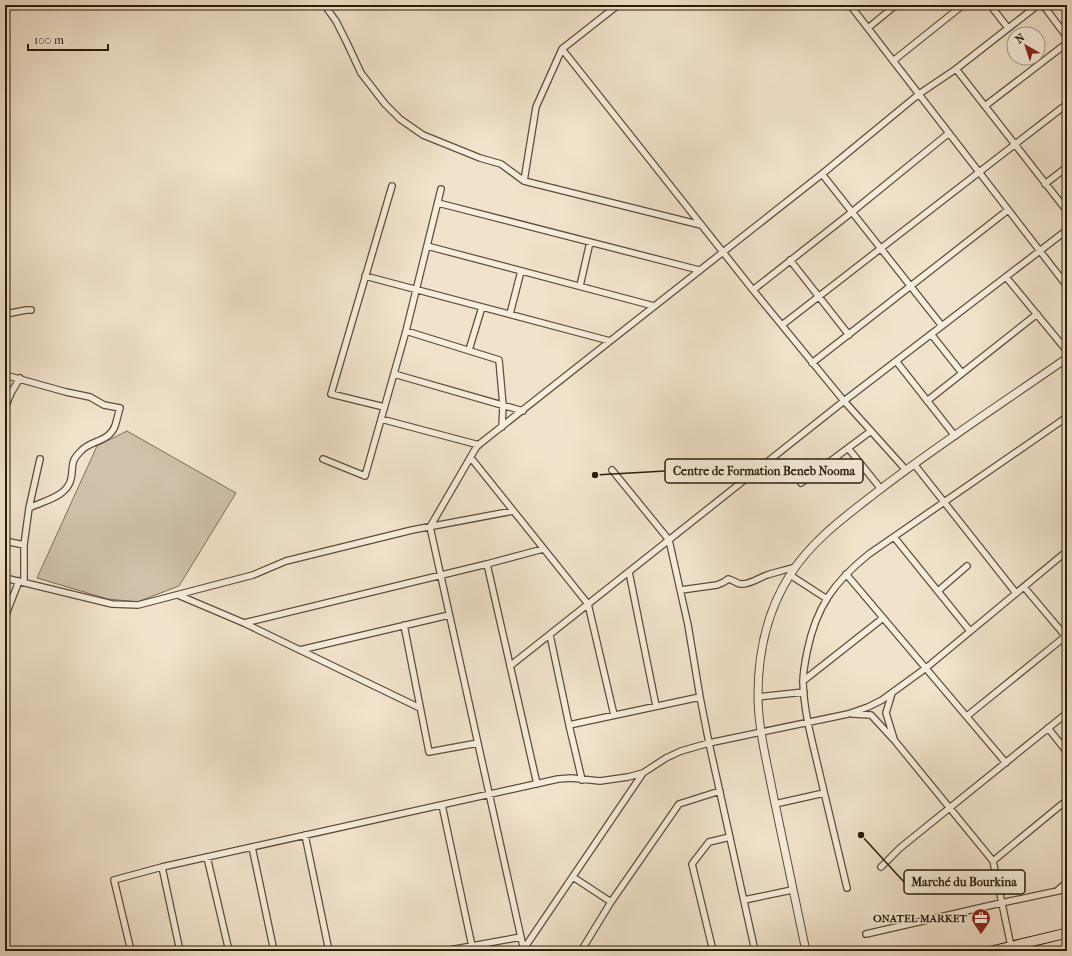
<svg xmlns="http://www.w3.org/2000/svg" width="1072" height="956" font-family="'IM FELL French Canon',serif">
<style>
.green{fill:#cfc1aa;stroke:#7d6e58}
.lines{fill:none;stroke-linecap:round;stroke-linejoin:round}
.minor-casing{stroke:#5c4e38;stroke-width:8}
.tertiary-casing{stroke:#5c4e38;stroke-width:9}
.primary-casing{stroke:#2b1c07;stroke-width:11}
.minor{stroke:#f6eddd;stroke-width:5.5}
.tertiary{stroke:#f6eddd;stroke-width:7}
.primary{stroke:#f1e3cb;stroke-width:9}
.labels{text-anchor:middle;stroke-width:3;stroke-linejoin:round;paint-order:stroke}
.poi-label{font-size:11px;font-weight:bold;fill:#2b1c07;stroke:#f6eddd;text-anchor:end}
.leader{fill:none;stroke:#2b1c07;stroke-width:1.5}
.callout-dot{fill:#2b1c07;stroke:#f6eddd;stroke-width:1.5}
.callout{fill:#f6eddd;stroke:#2b1c07;stroke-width:1.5}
.callout-label{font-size:12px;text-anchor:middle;font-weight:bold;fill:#2b1c07}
</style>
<rect width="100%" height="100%" fill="#f1e3cb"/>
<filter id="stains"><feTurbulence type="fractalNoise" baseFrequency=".005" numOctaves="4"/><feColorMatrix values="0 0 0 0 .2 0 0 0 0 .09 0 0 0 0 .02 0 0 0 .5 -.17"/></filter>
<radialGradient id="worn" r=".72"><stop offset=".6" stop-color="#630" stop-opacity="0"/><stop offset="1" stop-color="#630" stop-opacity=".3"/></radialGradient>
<path class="green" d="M127,431L236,493L179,586L137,602L108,599L37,578L97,446Z"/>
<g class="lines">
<g class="minor-casing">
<path id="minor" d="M326,5L328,10L336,21L347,43L361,73L385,104L400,119L423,135L480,158L501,164L524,181L701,225
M850,5L1067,286
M990,5L1008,28
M1043,5L1067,37
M868,28L896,5
M562,49L753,290L844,401L906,470
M893,61L963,5
M956,69L1067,211
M985,106L1067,43
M822,174L942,326
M524,181L536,107L562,49L618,5
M1045,184L1067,167
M438,203L699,270
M427,246L654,306
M790,260L849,335
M365,276L610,341
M1006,277L1067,351
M580,286L590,242
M753,290L852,212L949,133
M510,314L521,271
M5,316L6,314L26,310H31
M782,325L1067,104
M406,331L499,360L503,405L502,427
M931,334L962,373
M469,350L482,307
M896,361L955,436
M812,363L1008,210
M394,374L523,411
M5,375L66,392L90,397L104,405L120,408C118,414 117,420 115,426C109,442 91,440 81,451C69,463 74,465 71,479C67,497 43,501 29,508
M927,401L1037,314
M384,407L331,394L392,186
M5,408L11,393L20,378
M381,419L479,445
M848,448L881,489
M471,458L588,604L614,715
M323,459L365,476L406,331L441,189
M914,464L1016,593
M612,470L669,540L688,625L700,697L709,743L755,951
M801,483L871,431
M894,537L970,631
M5,541L24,545
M487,564L537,784
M629,572L656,706
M846,574L1006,763
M790,575L827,599
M5,578L112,604L138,605L253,575L286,561L412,530L513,511
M24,582V545L29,508L40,459
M1024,587L1067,638
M681,590L717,585L724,582L728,579C733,580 736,583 740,584C750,585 758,578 767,575C776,572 786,570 795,567
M938,591L967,566
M178,595L244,623L420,708
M5,617L19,581
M244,623L487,564L543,549
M404,625L429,752L478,743
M550,635L569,725L582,780
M300,650L449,615
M510,666L844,401L1067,230
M803,681L883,618
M892,693L886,713L894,739
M758,697L804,692
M853,714L871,715L895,741L993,861L1012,951
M967,716L1067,635
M569,725L700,697
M1048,728L1067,752
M775,804L824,793
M442,805L473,951
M305,835L329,951
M252,847L274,951
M207,857L229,951
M993,861L1067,800
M162,867L180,951
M881,867L900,848L1067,713
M573,877L611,902
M847,888C838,850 829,813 820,775C813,744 804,714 803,682C803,672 805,662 807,652C816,607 834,582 869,554L1067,417
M1058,890L1067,882
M744,900L792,890
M866,934L1001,903L1067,889
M523,950L643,773
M131,951L114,880L162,867L558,779L571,778L600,781L628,777L643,773L666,758L681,751L709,743L848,714L868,707L882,700L926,668L1067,551
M444,951L521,937
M524,951L430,527L477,446L822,174L919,94L956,69L1038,5
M581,951L611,902L679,804L720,791
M713,951L692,864L709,842L730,837"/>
</g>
<g class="tertiary-casing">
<path id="tertiary" d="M806,951C795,899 784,847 773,794C767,762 758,729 758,695C758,653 767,611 790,575C812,540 846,516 878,491C939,444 1004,402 1067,358"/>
</g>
<g class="primary-casing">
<path id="primary" d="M992,951L1067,933"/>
</g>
<use href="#minor" class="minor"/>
<use href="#tertiary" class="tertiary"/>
<use href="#primary" class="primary"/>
</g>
<defs>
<g id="office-pin" transform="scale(1)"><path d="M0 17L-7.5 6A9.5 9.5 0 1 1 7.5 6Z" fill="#8f2418" stroke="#f6eddd"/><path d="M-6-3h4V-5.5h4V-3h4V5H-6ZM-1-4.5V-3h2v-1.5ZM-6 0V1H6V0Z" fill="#fff"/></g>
</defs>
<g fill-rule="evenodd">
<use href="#office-pin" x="981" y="918"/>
</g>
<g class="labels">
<g class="poi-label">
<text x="967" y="922">ONATEL MARKET</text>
</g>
</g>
<path class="leader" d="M595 475L665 471M861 835L904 882"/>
<g class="callout-dot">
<circle cx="595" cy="475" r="4"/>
<circle cx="861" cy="835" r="4"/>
</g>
<g class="callout">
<rect x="665" y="459" width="198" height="24" rx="4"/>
<rect x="904" y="870" width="121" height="24" rx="4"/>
</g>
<g class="callout-label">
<text x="764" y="475">Centre de Formation Beneb Nooma</text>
<text x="964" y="886">Marché du Bourkina</text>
</g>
<rect width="1072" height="956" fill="none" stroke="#f1e3cb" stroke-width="20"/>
<rect x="6" y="6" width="1060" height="944" fill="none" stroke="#2b1c07" stroke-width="2"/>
<rect x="10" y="10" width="1052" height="936" fill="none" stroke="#2b1c07"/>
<g transform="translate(1026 46) rotate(321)"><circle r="19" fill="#f6eddd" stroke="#a59987"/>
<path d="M0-3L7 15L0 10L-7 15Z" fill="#8f2418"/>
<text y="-6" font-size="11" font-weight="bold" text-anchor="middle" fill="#2b1c07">N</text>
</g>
<path d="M28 44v6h80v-6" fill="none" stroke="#2b1c07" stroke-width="2"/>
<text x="34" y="44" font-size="12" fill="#2b1c07" stroke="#f6eddd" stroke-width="3" paint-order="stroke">100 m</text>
<rect width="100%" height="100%" filter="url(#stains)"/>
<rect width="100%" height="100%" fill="url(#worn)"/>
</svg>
